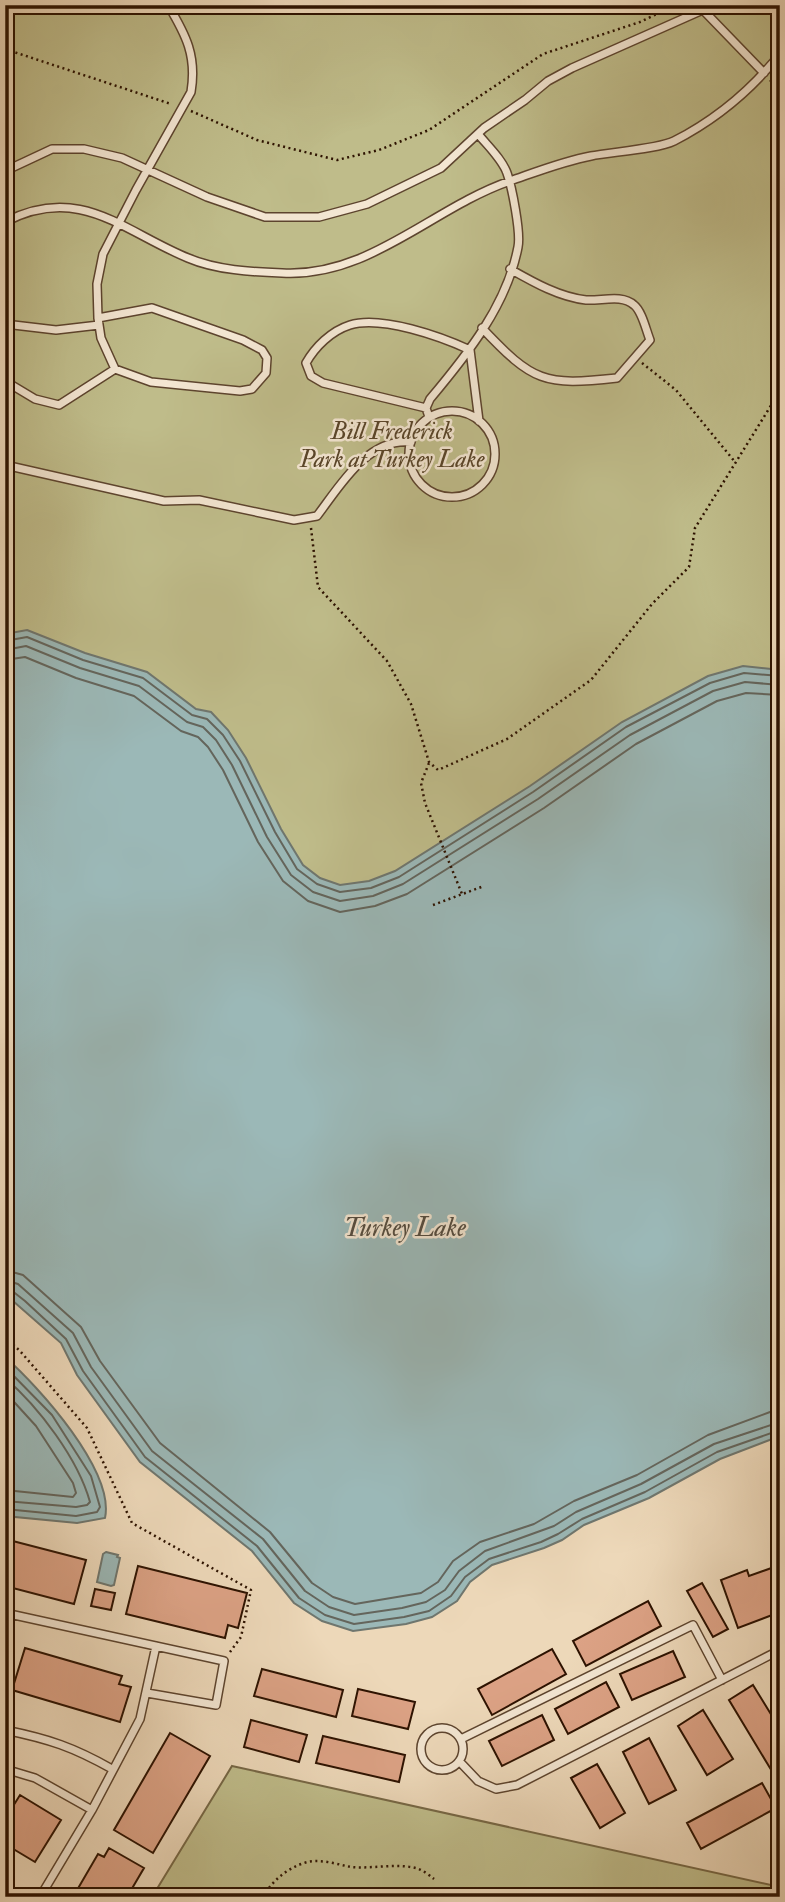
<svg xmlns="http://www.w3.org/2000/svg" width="785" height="1902" font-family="'IM FELL Double Pica',serif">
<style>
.green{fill:#bfbc8a;stroke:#766745;stroke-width:2}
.water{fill:#9bb8b7;stroke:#6f766e;stroke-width:2}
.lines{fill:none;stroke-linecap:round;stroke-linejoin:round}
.shore{stroke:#64655c;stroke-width:2}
.building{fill:#dca285;stroke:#2d1200;stroke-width:2}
.service-casing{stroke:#5d442e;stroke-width:10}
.path{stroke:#2d1200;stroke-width:2.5;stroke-dasharray:2 3.5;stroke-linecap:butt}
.service{stroke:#f3e6d2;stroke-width:7}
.labels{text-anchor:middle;stroke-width:5;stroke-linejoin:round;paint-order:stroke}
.park-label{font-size:24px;font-style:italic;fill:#594529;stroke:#f3e6d2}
.water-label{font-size:26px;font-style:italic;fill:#544c40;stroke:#f3e6d2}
</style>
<rect width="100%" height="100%" fill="#edd8b9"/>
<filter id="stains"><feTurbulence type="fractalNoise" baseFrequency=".00286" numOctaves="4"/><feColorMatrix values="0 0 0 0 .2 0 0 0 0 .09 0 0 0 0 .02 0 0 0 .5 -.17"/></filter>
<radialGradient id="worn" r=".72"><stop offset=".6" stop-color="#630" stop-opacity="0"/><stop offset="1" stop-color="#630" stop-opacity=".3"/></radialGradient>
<path class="green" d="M5,5H780V1016L5,1058Z
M232,1766L780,1887V1897H152Z"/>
<path class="water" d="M27,630L85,653L147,672L196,709L211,712L228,730L246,758L281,829L303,865L320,878L340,885L369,881L395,871L530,786L622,722L708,676L743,666L780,670V1436L720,1459L649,1498L584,1525L562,1540L544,1548L492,1565L470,1582L457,1601L432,1617L406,1624L353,1631L322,1621L294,1603L252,1551L140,1462L77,1375L61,1343L5,1294V634Z
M5,1357C39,1387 115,1471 105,1518L77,1523L5,1516Z
M106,1552L118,1555L117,1557L120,1558L114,1585L111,1586L97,1582L103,1554Z"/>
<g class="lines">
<path class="shore" d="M5,641L27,637L83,660L143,678L192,715L207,719L223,735L240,761L275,832L297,869L317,884L340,892L371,888L399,877L533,792L626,727L710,683L744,673L780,676
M5,650L26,646L80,668L139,686L187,722L203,727L216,740L232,765L267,837L291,875L313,892L340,901L373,896L403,884L538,799L630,735L713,691L745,682L780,685
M5,660L25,657L76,678L134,696L181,731L198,737L208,747L223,770L258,842L283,881L308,901L340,912L375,906L407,894L544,808L636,744L717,701L746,693L780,695
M5,1270L23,1275L81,1327L100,1361L160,1443L270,1532L312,1583L333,1597L355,1604L421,1593L438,1582L453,1561L480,1542L534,1524L574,1501L637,1475L708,1435L770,1412L780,1411
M5,1280L18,1284L73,1333L91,1367L152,1451L263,1539L305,1591L329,1607L354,1615L402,1608L426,1602L445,1590L459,1571L485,1551L554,1526L576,1512L641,1484L714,1444L780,1422
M5,1289L11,1290L25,1301L66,1339L83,1371L145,1457L257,1546L299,1598L325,1615L354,1624L404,1617L429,1611L451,1596L465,1577L489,1559L541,1542L558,1534L582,1519L645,1492L717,1452L780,1430
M5,1367L52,1415L91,1476L100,1507L97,1512L76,1516L5,1509
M5,1378C39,1407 78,1459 90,1502L87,1505L76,1507L5,1501
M5,1392L36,1426L73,1483L76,1493L73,1497L5,1490"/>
</g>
<path class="building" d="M5,1539L86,1560L74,1604L5,1586Z
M780,1565V1612L738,1628L721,1580L747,1570L749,1576Z
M138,1566L247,1593L238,1628L228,1625L225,1638L126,1614Z
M702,1583L728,1629L713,1637L687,1591Z
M95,1589L115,1593L111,1610L91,1606Z
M648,1601L661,1626L586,1666L573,1641Z
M25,1648L122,1676L119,1684L131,1687L120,1722L12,1690Z
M552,1649L566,1674L492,1715L478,1689Z
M673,1651L685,1677L632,1700L620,1674Z
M262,1669L343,1690L336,1717L254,1696Z
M606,1682L619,1707L568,1734L555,1709Z
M753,1685L780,1729V1769L773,1773L729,1700Z
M358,1689L415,1702L408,1729L352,1716Z
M703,1710L733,1759L707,1775L678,1726Z
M542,1715L554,1740L502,1766L489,1741Z
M251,1720L307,1735L299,1762L244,1747Z
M170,1733L210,1756L153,1853L114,1830Z
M323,1736L405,1755L399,1782L316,1763Z
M649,1738L676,1790L649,1804L623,1752Z
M597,1764L625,1813L600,1828L571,1778Z
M762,1783L776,1808L701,1849L687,1823Z
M20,1795L61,1820L35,1862L5,1844V1819Z
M109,1848L144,1868L127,1897H73L98,1854L104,1857Z
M5,1882L16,1889L11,1897H5Z"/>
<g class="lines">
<g class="service-casing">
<path id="service" d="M704,11L764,73
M5,171L52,149H84L122,158L207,197L265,217H319L367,204L441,168L484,128L525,100L548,81L572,68L714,5
M5,222C80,183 124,232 188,258C216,270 252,272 282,273C369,278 432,208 510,181C536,172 564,161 591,156C611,152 658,149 674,141C715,120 752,89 780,54
M98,318L152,308L243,340L262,350L267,358L266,373L252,389L240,391L151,382L115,369L101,338L98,318L97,284L103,254L136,190L191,92C197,56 186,35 168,5
M5,324L56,330L99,325
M482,328C533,382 544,386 617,378L650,340C646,330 642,311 634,305C622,294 602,301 586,300C559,297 533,282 510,269
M5,381L35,399L59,405L115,369
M426,408L323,383L311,376L306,363C315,347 331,331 350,325C381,315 442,337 470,350L479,421
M409 454a43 43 0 1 1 86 0a43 43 0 1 1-86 0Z
M429,417L426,408L430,399C467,355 507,305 518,247C521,233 512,187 507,173C502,159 487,145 478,134
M5,465L164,501L199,500L294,520L317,516C340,486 368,437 411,442
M5,1613L224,1661L216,1705L147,1693
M5,1644L10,1614
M421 1749a21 21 0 1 1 42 0a21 21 0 1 1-42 0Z
M5,1730C49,1739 73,1747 112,1769
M461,1739L693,1625L722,1680
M459,1761L478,1781L496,1789L517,1785L780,1650
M5,1769L35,1778L92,1810
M40,1897L92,1810L140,1719L156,1646"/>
</g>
<path class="path" d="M5,49L171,104
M770,80L780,90
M191,111L257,140L337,160L379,150L429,130L543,54L640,22L676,5
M642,363L676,390L735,462
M311,528L318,587L387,661L411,704L429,762L438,770L507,739L591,680L652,604L689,567L695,528L780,391
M429,763L421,783L425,803L462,894
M433,905L484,886
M5,1337L20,1351L87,1428L132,1523L251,1590L241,1637L230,1652
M263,1897C272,1881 286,1869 304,1863C319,1858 336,1864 351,1867C373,1869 395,1863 416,1868C423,1870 429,1875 434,1879"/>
<use href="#service" class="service"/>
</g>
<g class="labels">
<g class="park-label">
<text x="392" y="439">Bill Frederick<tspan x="392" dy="28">Park at Turkey Lake</tspan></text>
</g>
<g class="water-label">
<text x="405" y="1236">Turkey Lake</text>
</g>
</g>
<rect width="785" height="1902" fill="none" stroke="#edd8b9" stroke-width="28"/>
<rect x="7" y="7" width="771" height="1888" fill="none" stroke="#2d1200" stroke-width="3.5"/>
<rect x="14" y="14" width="757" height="1874" fill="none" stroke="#2d1200" stroke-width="2"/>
<rect width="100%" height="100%" filter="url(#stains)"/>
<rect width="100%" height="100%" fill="url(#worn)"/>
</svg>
